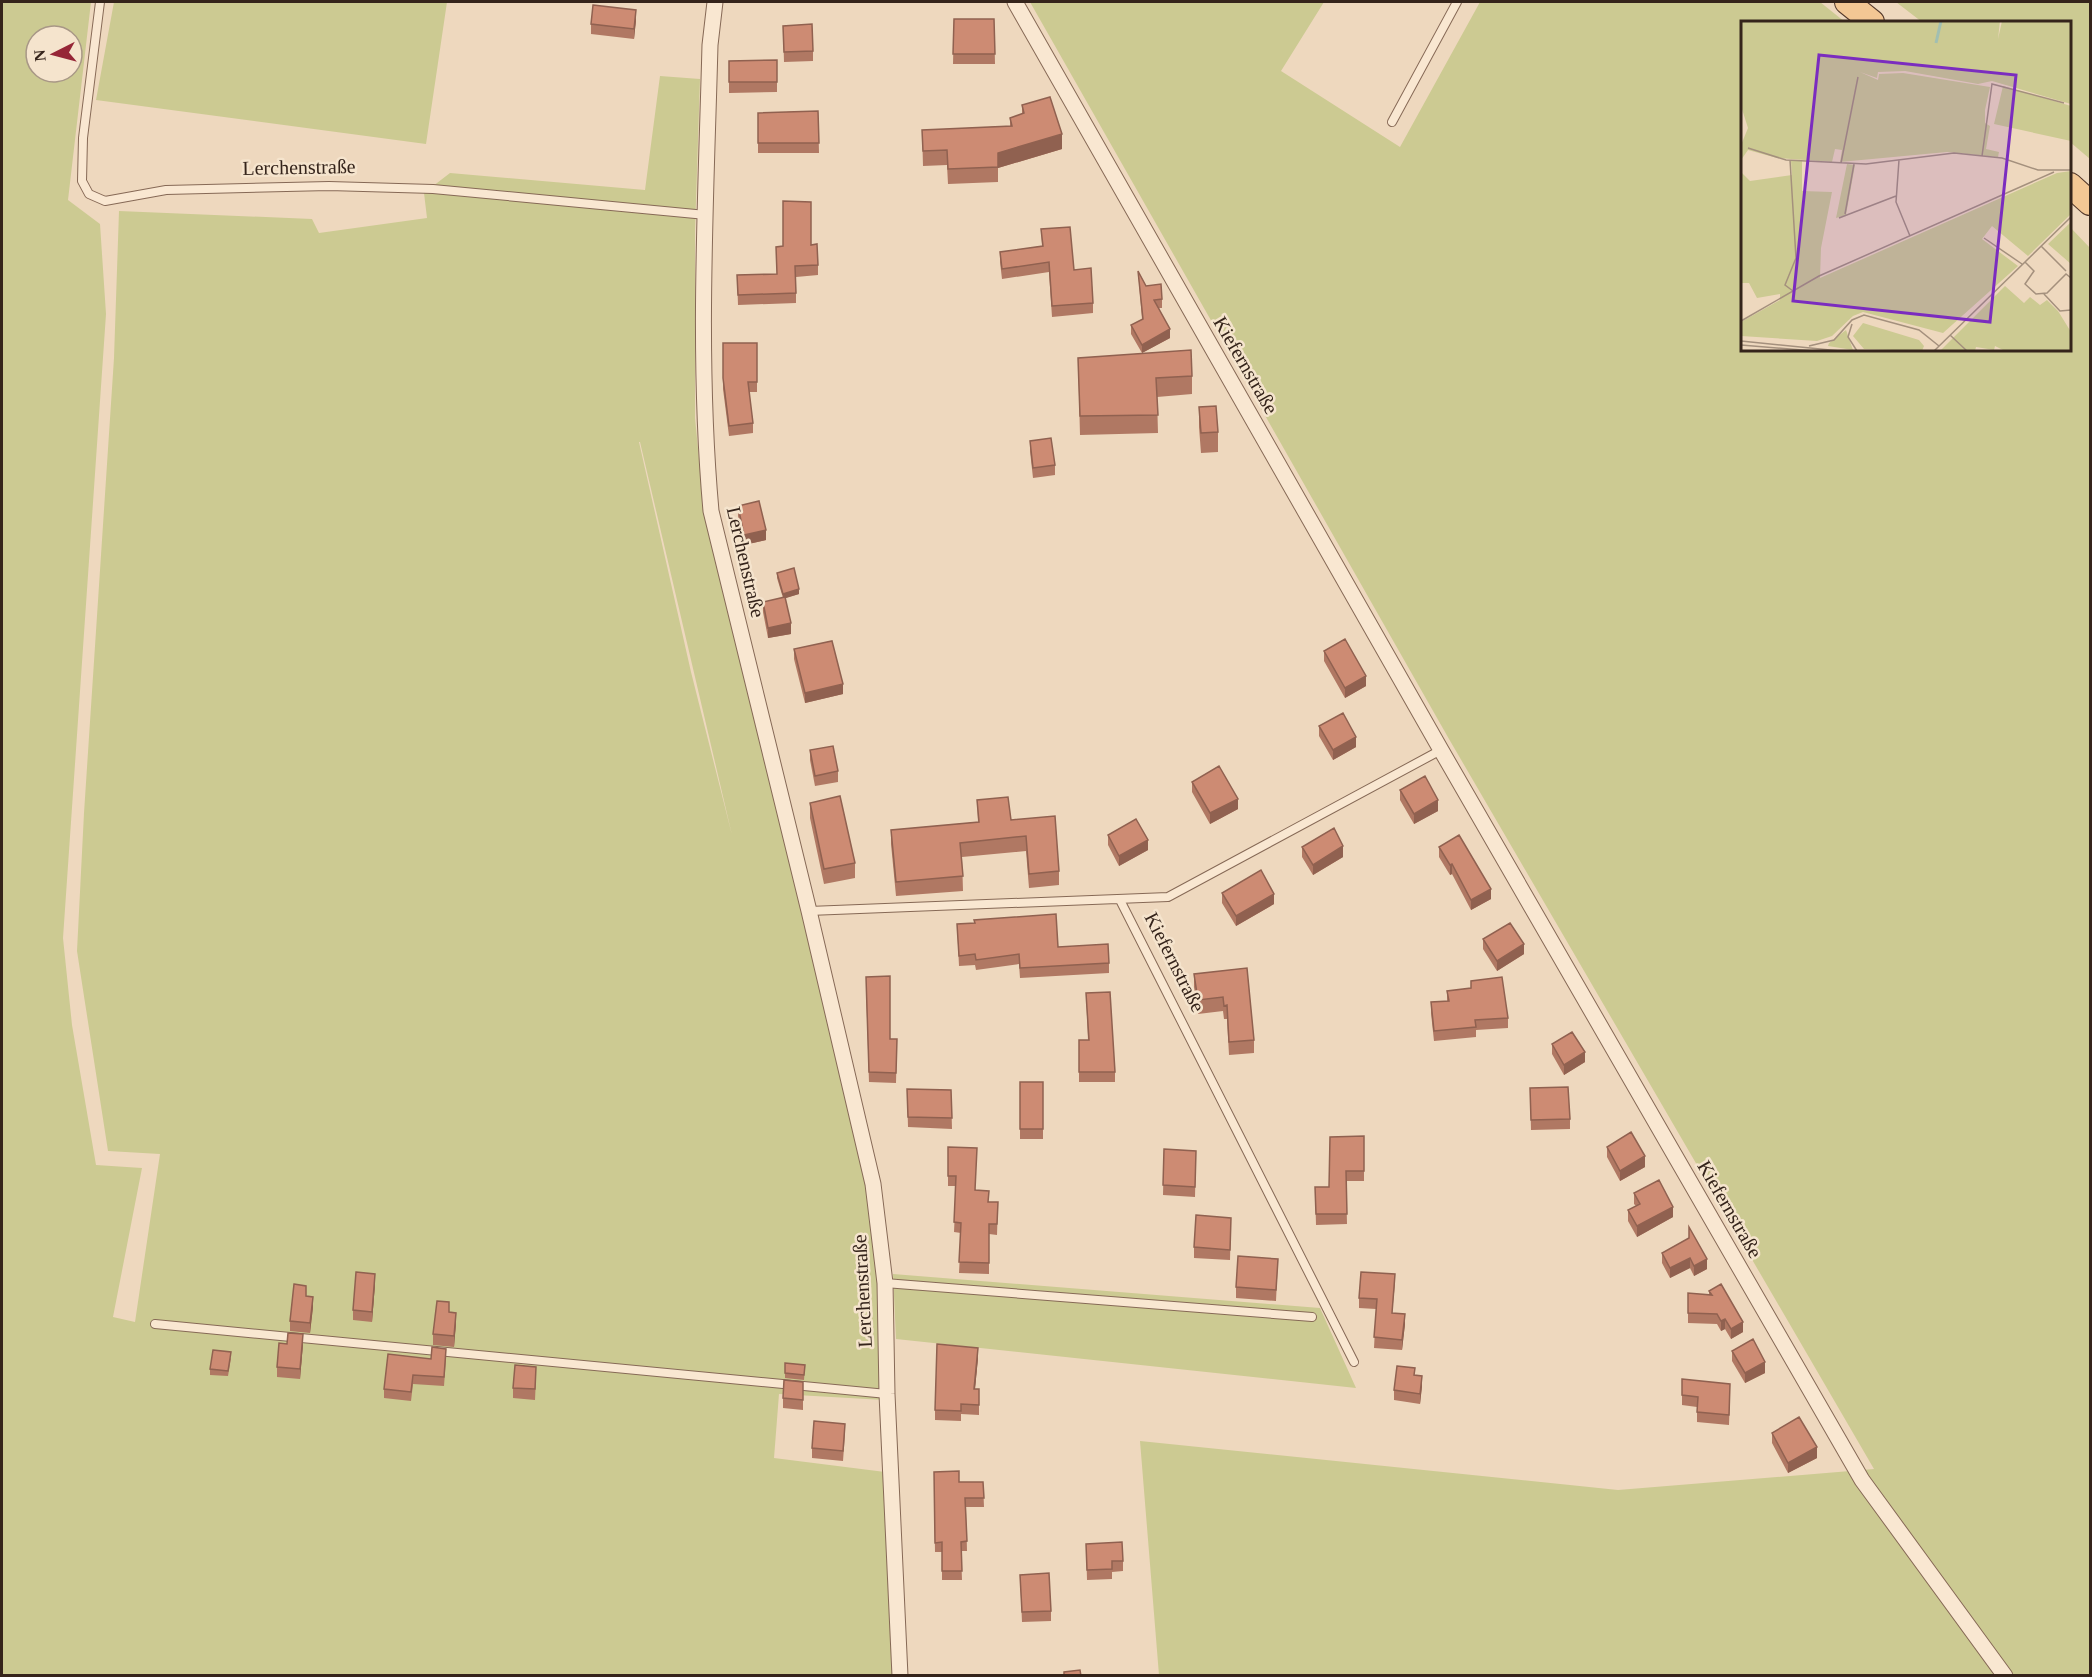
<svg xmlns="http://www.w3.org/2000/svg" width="2092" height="1677" font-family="Georgia,serif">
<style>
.green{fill:#ccca92;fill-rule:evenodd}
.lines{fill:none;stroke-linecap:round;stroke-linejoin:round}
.lane-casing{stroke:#866956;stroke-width:10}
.street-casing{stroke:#866956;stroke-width:17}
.primary-casing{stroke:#53382b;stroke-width:26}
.lane{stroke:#f9e7d1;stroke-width:8}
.street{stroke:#f9e7d1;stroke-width:15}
.primary{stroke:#f3c794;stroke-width:24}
.wall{fill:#b07863}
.shaded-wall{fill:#906150}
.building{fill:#cd8b73;stroke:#906150;stroke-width:1.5}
.labels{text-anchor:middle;stroke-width:5;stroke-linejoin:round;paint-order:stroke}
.street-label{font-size:20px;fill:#35241b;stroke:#f5e4cd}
.inset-river{fill:none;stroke:#a1bfb2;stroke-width:3}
.inset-road{fill:none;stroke:#a4907d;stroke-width:1.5}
.view{fill:#7b2cbf;fill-opacity:0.15;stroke:#7b2cbf;stroke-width:3}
.inset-edge{fill:none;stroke:#35241b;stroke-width:3}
</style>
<rect width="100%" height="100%" fill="#eed8be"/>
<path class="green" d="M2,2H91L68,200L100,224L106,314L63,938L72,1025L96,1165L142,1168L113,1317L135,1322L160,1154L108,1151L77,951L84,813L114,358L119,211L312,219L319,233L427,218L424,193L450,173L645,190L660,76L700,79L695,231V418L704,510L866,1181L877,1246L884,1400L779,1394L774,1458L885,1472L894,1675L2,1676ZM36,36H72V72H36ZM639,442H640L732,835L691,672Z
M114,2H447L426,144L96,100Z
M1030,2H1324L1281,71L1400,147L1480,2H1820L1845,22H1742V350H2070V227L2090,248V1675H1159L1140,1441L1618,1490L1874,1469L1449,739Z
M1896,2H2090V159L2070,142V22H1922Z
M893,1274L1320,1308L1356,1388L896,1339Z"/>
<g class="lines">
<g class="lane-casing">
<path id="lane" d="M100,2L83,138L82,181L89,194L105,201L166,190L329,186L433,189L706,215
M1392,122L1457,2
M1120,900L1354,1362
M809,911L1168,897L1441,750
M885,1283L1312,1317
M155,1324L887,1394"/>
</g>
<g class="street-casing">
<path id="street" d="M715,2L710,45C706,200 697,356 711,511L809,911L873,1184L885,1283L887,1394L900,1676
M1015,2L1441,750L1862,1480L2005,1676"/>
</g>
<g class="primary-casing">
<path id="primary" d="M1847,2L1872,22
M2070,185L2090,203"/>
</g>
<use href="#lane" class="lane"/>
<use href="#street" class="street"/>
<use href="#primary" class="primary"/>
</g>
<path class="wall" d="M954,19H994L995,64H953Z
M636,20L634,39L591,34V24Z
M783,26L813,51V61L784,62Z
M777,60V92L729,93V61Z
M1022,105L1062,149L998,168V182L948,184L947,165L923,166L922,130L1010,126V118L1022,114Z
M818,111L819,153H758V113Z
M1041,229L1074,270L1093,303V313L1052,317L1049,272L1002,279L1000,262V252L1042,246Z
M811,245L818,265V275L796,277V303L738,305L737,275L777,274L776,247Z
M1138,271L1146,286L1162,299V308H1159L1170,338L1142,353L1131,334V325L1142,319Z
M723,343H757V392H749L753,423V433L729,436L723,389Z
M1078,358L1192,376V394L1157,397L1158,433L1080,435Z
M1199,407L1218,432V452L1201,453L1199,427Z
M1030,441L1055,465V475L1033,478L1030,451Z
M738,506L766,540L744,545L738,516Z
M777,573L799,594L785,598L791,634L768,638L763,612V602L783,598L777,578Z
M794,649L843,694L805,703L794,659Z
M1324,651L1366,686L1345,698L1324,661Z
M1319,726L1356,747L1333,760L1319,736Z
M810,750L838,771V782L815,786L810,760Z
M1192,782L1238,809L1210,824L1192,792Z
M1400,790L1438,811L1414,824L1400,800Z
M977,800L1011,820L1059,871V885L1029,888L1026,851L962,857L963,891L896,896L891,844V830L978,822Z
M810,803L855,863V878L824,884L810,818Z
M1108,835L1148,850L1119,866L1108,845Z
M1302,847L1343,857L1313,875L1302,857Z
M1439,847L1491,899L1471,910L1452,874L1450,875L1439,857Z
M1222,893L1274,904L1236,926L1222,903Z
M957,924L1058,947L1109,963V973L1020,978L1019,964L976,970L975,965L959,966Z
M1483,939L1524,954L1497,971L1483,949Z
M1247,968L1254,1040V1053L1229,1055L1227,1019H1224L1223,1011L1198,1014L1194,987V974Z
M866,987L890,1039H897L896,1083L869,1082Z
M1447,991L1508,1018V1028L1476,1030V1037L1434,1041L1431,1013V1002L1447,1001Z
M1086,993L1115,1072V1082H1079V1040H1088Z
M1552,1044L1585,1062L1564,1075L1552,1054Z
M1020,1082H1043V1139H1020Z
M1530,1088L1570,1119V1129L1531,1130Z
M907,1089L951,1090L952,1129L908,1127Z
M1364,1136V1181H1346L1347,1224L1316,1225L1315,1187H1329Z
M948,1147L976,1190L989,1202H998L997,1235L989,1234V1274L959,1273L961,1233L954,1232L956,1186H948Z
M1607,1147L1645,1167L1620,1181L1607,1157Z
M1164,1149L1196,1151L1195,1197L1163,1195Z
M1634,1193L1673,1217L1637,1237L1628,1221V1210L1636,1206L1634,1204Z
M1231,1218L1230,1260L1194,1258V1247Z
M1662,1253L1707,1259V1269L1694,1276L1690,1268L1670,1278L1662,1263Z
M1278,1259L1276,1301L1236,1298V1287Z
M375,1284L372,1322L353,1320V1310Z
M1395,1284L1392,1313L1405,1324L1402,1350L1374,1348L1376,1309L1359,1308V1298Z
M1709,1291L1743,1332L1731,1339L1725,1329L1721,1331L1717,1324L1688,1323V1293L1709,1295Z
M306,1296L313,1307L310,1333L290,1331V1321Z
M449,1312L456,1323L454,1347L433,1345V1334Z
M303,1344L300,1379L277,1377V1367Z
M1732,1351L1765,1373L1745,1383L1732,1361Z
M231,1358L228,1376L210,1375V1369Z
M446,1358L444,1386L413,1384L411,1401L384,1398V1389L431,1359Z
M978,1358L975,1389H979V1415L961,1414V1421L935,1420V1410Z
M785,1363L805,1365L804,1380L785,1378Z
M536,1377L535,1400L513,1398V1388Z
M1682,1379L1730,1394L1729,1425L1697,1422V1407L1682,1405Z
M1422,1386L1420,1404L1394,1400V1390Z
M803,1392V1410L783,1408V1398Z
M1772,1433L1817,1458L1788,1473L1772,1443Z
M845,1434L843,1461L812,1458V1448Z
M934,1472L959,1482H983L984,1507H966L967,1551H961L962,1580H942V1552H935Z
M1086,1544L1123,1561V1571L1112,1572V1579L1087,1580Z
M1020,1575L1051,1611V1621L1022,1622Z"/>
<path class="shaded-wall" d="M636,10V20L634,39V29Z
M1062,134V149L998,168V153Z
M1170,329V338L1142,353V345Z
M766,530V540L744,545V535Z
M799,589V594L783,599V594Z
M791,623V634L768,638V628Z
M1366,676V686L1345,698V688Z
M843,684V694L805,703V693Z
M1356,737V747L1333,760V750Z
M1238,799V809L1210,824V813Z
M1438,800V811L1414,824V814Z
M1148,840V850L1119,866V856Z
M1343,846V857L1313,875V865Z
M1452,864V874L1450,875V865Z
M1491,889V899L1471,910V900Z
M1274,894V904L1236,926V916Z
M1524,944V954L1497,971V961Z
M1585,1052V1062L1564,1075V1065Z
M1645,1156V1167L1620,1181V1171Z
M1673,1207V1217L1637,1237V1226Z
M1690,1258V1268L1670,1278V1268Z
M1707,1259V1269L1694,1276V1266Z
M375,1274V1284L372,1322V1312Z
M313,1297V1307L310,1333V1323Z
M456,1313V1323L454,1347V1336Z
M1405,1314V1324L1402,1350V1340Z
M1725,1319V1329L1721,1331V1321Z
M1743,1322V1332L1731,1339V1329Z
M303,1334V1344L300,1379V1369Z
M978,1348V1358L974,1399V1389Z
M1765,1362V1373L1745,1383V1373Z
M1422,1376V1386L1420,1404V1394Z
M1817,1447V1458L1788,1473V1463Z"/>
<path class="building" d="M593,5L636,10L634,29L591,24Z
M954,19H994L995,54H953Z
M812,24L813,51L784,52L783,26Z
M777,60V82H729V61Z
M1050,97L1062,134L998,153V167L948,169L947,150L923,151L922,130L1012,126L1010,118L1024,113L1022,105Z
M818,111L819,143H758V113Z
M783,201L811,202V245L817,244L818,265L795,266L796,293L738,295L737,275L777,274L776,247L783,246Z
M1070,227L1074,270L1091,268L1093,303L1052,306L1049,262L1002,269L1000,252L1043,246L1041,229Z
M1138,271L1146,286L1161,284L1162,299L1154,300L1170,329L1142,345L1131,325L1143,319Z
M723,343H757V382H748L753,423L729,426L723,378Z
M1191,350L1192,376L1156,378L1158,415L1080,416L1078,358Z
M1216,406L1218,432L1201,433L1199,407Z
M1051,438L1055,465L1033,468L1030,441Z
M759,501L766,530L744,535L738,506Z
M794,568L799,589L783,594L777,573Z
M785,597L791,623L768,628L763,602Z
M1345,639L1366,676L1345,688L1324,651Z
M832,641L843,684L805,693L794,649Z
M1343,713L1356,737L1333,750L1319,726Z
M833,746L838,771L815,776L810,750Z
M1219,766L1238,799L1210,813L1192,782Z
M1425,776L1438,800L1414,814L1400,790Z
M840,796L855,863L824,869L810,803Z
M1008,797L1011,820L1055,816L1059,871L1029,874L1026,836L960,843L963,876L896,882L891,830L979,822L977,800Z
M1136,819L1148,840L1119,856L1108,835Z
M1334,828L1343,846L1313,865L1302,847Z
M1459,835L1491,889L1471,900L1452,864L1450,865L1439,847Z
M1261,870L1274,894L1236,916L1222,893Z
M1056,914L1058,947L1108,944L1109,963L1020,968L1019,954L976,960L975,954L959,956L957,924L975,923L974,920Z
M1510,923L1524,944L1497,961L1483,939Z
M1247,968L1254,1040L1229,1042L1227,1005L1224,1006L1223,997L1198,1000L1194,974Z
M890,976V1039H897L896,1073L869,1072L866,977Z
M1502,977L1508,1018L1475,1020L1476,1027L1434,1031L1431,1002L1449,1001L1447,991L1471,988V981Z
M1110,992L1115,1072H1079V1040H1089L1086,993Z
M1572,1032L1585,1052L1564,1065L1552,1044Z
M1020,1082H1043V1129H1020Z
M1568,1087L1570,1119L1531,1120L1530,1088Z
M907,1089L951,1090L952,1118L908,1117Z
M1631,1132L1645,1156L1620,1171L1607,1147Z
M1364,1136V1171H1346L1347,1214H1316L1315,1187H1329L1330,1137Z
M948,1147L977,1148L975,1190L989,1191L988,1202H998L997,1224H989V1263L959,1262L961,1223L954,1222L956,1176H948Z
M1164,1149L1196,1151L1195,1187L1163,1185Z
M1659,1180L1673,1207L1637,1226L1628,1210L1640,1204L1634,1193Z
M1196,1215L1231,1218L1230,1250L1194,1247Z
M1689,1227L1707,1259L1694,1266L1690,1258L1670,1268L1662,1253L1689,1238Z
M1238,1256L1278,1259L1276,1290L1236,1287Z
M356,1272L375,1274L372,1312L353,1310Z
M1361,1272L1395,1274L1392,1313L1405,1314L1402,1340L1374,1337L1377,1299L1359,1298Z
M294,1284L306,1286V1296L313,1297L310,1323L290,1321Z
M1721,1284L1743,1322L1731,1329L1725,1319L1721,1321L1717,1314L1688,1313V1293L1712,1295L1709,1291Z
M437,1301L449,1302V1312L456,1313L454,1336L433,1334Z
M288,1333L303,1334L300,1369L277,1367L279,1343L287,1344Z
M1753,1339L1765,1362L1745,1373L1732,1351Z
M937,1344L978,1348L974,1389H979V1405L961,1404V1411L935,1410Z
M432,1347L446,1349L444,1377L413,1375L411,1392L384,1389L388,1354L431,1359Z
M213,1350L231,1352L228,1371L210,1369Z
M785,1363L805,1365L804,1375L785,1373Z
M515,1365L536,1367L535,1389L513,1388Z
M1397,1366L1415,1368L1414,1375L1422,1376L1420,1394L1394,1390Z
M1682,1379L1730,1384L1729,1415L1697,1412L1698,1397L1682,1395Z
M784,1380L803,1382V1400L783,1398Z
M1799,1417L1817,1447L1788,1463L1772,1433Z
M814,1421L845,1424L843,1451L812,1448Z
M959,1471V1482H983L984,1498H965L967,1541L961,1542L962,1571H942V1542L935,1543L934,1472Z
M1122,1542L1123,1561H1112V1569L1087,1570L1086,1544Z
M1049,1573L1051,1611L1022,1612L1020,1575Z
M1080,1670L1081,1676H1064V1672Z"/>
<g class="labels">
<g class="street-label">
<text transform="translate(299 167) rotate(-1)" y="7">Lerchenstraße</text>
<text transform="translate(1246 365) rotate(60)" y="7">Kiefernstraße</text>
<text transform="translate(746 562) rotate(77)" y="7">Lerchenstraße</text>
<text transform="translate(1175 962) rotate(63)" y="7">Kiefernstraße</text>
<text transform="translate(1730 1209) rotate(60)" y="7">Kiefernstraße</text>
<text transform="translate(862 1291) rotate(-93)" y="7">Lerchenstraße</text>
</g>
</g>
<g transform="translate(1741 21)">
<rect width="330" height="330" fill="#eed8be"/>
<path d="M0,0H259L257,18L261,0H330V83L251,60L237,63L164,50L137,51L136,57L119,51L137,59L138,53L162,52L249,66L244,89V102L249,105L245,128L258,131L257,136L206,131L99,141L101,129L94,128L91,141L36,137L7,129L0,139V124L7,107L0,85ZM262,65L330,85V120L253,103ZM50,140H61V170L91,171L80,227L79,257L316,152L330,150V193L287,235L251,205L241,218L277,245L202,312L122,291L112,295L91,315L76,320L0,315V301L39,279V273L16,277L8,262H0V151L9,160L51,154ZM106,143L114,144L105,194L95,197ZM330,201V243L307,223ZM264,265L283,282L289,276L299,284L306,279L317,290L330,311V330H264L254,325L253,329L235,326L234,330H199ZM122,302L178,319L183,325L181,330L123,328L112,315ZM105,309L112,329L87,325L88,322Z" fill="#ccca92"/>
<path class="inset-river" d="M195,22L200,0"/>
<path class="inset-road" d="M7,127L45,139L125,143L213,132L261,137L297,149H330M241,135L251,63L323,82M49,139L55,237L44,264L52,270M158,139L155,181L169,215M100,142L117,56M104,193L113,143M98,197L155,175M243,217L281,243M300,225L325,250M284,241L293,250L284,263L295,273L306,272L325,253L330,257M303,273L319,290L330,289M0,300L78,255L313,151M111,303L107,316L116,330M209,314L226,330M0,320L99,330M0,324L73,330M68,325L93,319L111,299L123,294L178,309L198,325M193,330L330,196"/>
<path class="view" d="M78,34L275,54L249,301L52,280Z"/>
<rect width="330" height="330" class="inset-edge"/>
</g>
<rect width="2092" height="1677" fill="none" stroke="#35241b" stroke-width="6"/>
<g transform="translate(54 54) rotate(264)"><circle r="28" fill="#f5e4cd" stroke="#a89786" stroke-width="1.5"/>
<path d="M0-4.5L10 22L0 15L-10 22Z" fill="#962637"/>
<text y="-9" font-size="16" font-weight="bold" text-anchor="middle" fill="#35241b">N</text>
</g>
</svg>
